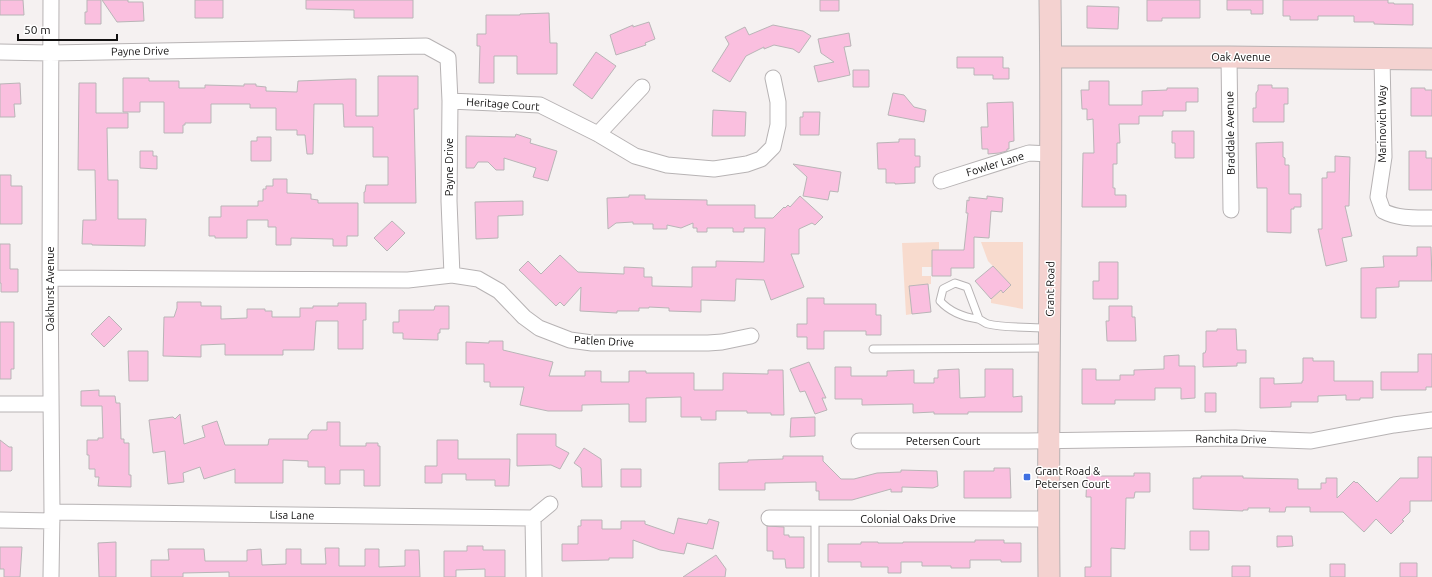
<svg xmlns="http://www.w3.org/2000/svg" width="1432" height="577" font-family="Ubuntu,sans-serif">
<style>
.green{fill:#f8dbce}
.building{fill:#fabfdf;stroke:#b9b5b7}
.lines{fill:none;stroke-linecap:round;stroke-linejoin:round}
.lane-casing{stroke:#b7b3b4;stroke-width:9}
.street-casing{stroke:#b7b3b4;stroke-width:17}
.secondary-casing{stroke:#b7b3b4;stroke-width:23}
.lane{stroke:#fff;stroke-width:7}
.street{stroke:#fff;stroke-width:15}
.secondary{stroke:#f4d2d0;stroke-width:21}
.poi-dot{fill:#4070e1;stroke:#fff;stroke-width:1.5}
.labels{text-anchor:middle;stroke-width:3;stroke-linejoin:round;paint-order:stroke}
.street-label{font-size:11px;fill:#111010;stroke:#fff}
.poi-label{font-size:11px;fill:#111010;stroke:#fff;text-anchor:start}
</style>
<rect width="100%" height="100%" fill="#f5f1f1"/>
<path class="green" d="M939,242V250H932V267H922V276H931V284L909,286V293H912L911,302L912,314L906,315L902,243Z
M981,242H1023V309L991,303V299L1001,290L1003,293L1011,285L988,261Z"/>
<path class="building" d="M0,0H23L24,15H0Z
M87,0H101V24H85V12H87Z
M102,0H128V2H143L144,21L117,22Z
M195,0H223V18H195Z
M306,0H413V18H354V10L306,9Z
M820,0H839V11H820Z
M1147,0H1200V18H1162V21H1147Z
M1227,0H1263V14H1251V10H1227Z
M1283,0H1388V3H1394V4H1413V25L1374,24V22H1354V16H1318V20H1290V16H1283Z
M1087,6L1119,7L1118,29L1087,28Z
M549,13L550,43H557V74H517V56H494V83H479L480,46H477V34H486V15H520V14Z
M649,22L655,39L645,43L646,45L616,55L610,35L633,25V27Z
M773,25L803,31L811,36L799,53L793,49L774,45L764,49V47L746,56L730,82L712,71L729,44L725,37L745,27L749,35Z
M849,33L851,46L844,47L850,75L818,82L814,66L834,62L821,53L818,39Z
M596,52L616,66L592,99L573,85Z
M957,57H1003V68H1009V79H993V75H974V68H957Z
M853,70H869V87H853Z
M378,76H418V109H414L416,203H364V192H365L366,185H388V157H373V127H344L343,104H314L313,154H307L305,135H297V130H276V108H250V104H211V123H185V125H183V133H164V102H140V112H123V78H149V81H179V88H205V85L244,86V84H256V86L266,87V91L297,92L298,81L349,79H356V116H378Z
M1089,81H1109V105H1142V91L1167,90V88H1198V102H1186V111H1163V116H1139V124H1119L1120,143H1117V164H1113V188H1115V195H1126V207H1082L1083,153H1094L1093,119L1087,120V109H1082L1081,90H1089Z
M20,83L21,104H14L15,117H0V84Z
M79,83H96V113H128V128H107L108,180H118V219H146L145,246L92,245V244H82L83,220H96L95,170H78Z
M1258,85H1272V88H1288V104H1284V122H1253V108H1256V93L1258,90Z
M1411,88H1425V90H1432V116H1411Z
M893,93L904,95L914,107L926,110L924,122L888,115Z
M1013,102L1014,141L1009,142V149H1007V151L999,153L988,154V149H982L981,127H988L987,103Z
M713,110L746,112L745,136H712Z
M803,112H820L819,135H800V117H803Z
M1172,131H1194V158H1175V143H1172Z
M516,134L531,139L530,143L557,151L548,181L533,177L536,168L504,158V170H496L488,162H478L474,168H466V136L515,137Z
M257,137H271V161H251V141H257Z
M899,139H915V156H920V167H915V183L895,184V183H886V169H878L877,143L899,142Z
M1283,142V157L1285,158V165H1289V194H1301V207H1294V209H1291V233L1267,232V188H1257L1256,143Z
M140,151H153V156H157V169L140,168Z
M1409,151H1426V158H1432V190H1409Z
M1335,156L1350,157L1349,206H1345L1352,236L1342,238L1347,261L1326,266L1318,229H1322V178H1327V172H1335Z
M793,164L841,172L838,192L830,191L828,200L803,196L807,177Z
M0,175H11V186H22V224H0Z
M273,179H287V193L311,194V199L318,200V203H358V236H347V246H333V239L291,238V245H276V227H268V220H247V238H215V236H209V217H221V206H258V201H263V189H266V186H273Z
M629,195H645V199L707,200V205H755V218H773L784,207L785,208L788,205L790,207L800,196L823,217L815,225L812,223L799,229V254H791L804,287L771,300L764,280L736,279L735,301L701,300V312L669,311V308L649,307V308H639V311H617V313L580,311L581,287L564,306L560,302L556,306L519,270L528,261L541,274L560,255L578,272L624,274V267L644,268V277H652V286L692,287V267H716V261L764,262L765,228H744V232H733V228H707V232H697V228H693V223L681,228L667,225V229H653V224H633V222L616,223L608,229L607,198L629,197Z
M987,196L1003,198L1002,212L991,211L989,238L974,237V268H951V276H932V250H964L968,213H966L967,200L969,201V197L987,199Z
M523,201V215L498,216V238L476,239L475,202Z
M392,221L405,233L387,251L374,238Z
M0,244H10V269H18V292H1V283H0Z
M1417,247H1431L1432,281H1399V287L1376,288V318H1361V268L1384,267L1383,256H1417Z
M1099,262H1118V299H1093V281H1099Z
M993,266L1011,285L1003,293L1001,290L991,299L975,281Z
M928,284L931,312L912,314L909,286Z
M807,298H824V304H876V315H881V335H866V331H824V349H807V337H797V324H807Z
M177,302H201V306H221V319L247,318V309H265V311H272V317H300V308H313V306H338V303H366V320H363V349H338V321H316L314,350H283V355H225V344L201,345V357L163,356L164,317H174L177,308Z
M435,306H449V329H440V333H438V340L403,339V333H393V322H399V310H434Z
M1109,306H1132V317H1135L1136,341H1107L1106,321H1109Z
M109,316L122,329L104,347L91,334Z
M0,322H14V369H11V379H0Z
M1217,329H1236L1237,350H1246V363H1237V366L1203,367V353H1205L1206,350V331H1217Z
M489,341H503V350L553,362L549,376H585V371H601V382H629V371H646V373H694V390H723V373L768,374V370H783L784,415H771V413H747V411H716V420H701V417H681V397L646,398V422H629V404L582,405V411H548L520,405L524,387H490V382H484V364H466V342L489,343Z
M128,351H148V381H129Z
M1418,354H1432V387H1426V390H1381V372H1418Z
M1179,355V366H1195V398L1181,399V388H1155V400H1115V404H1082V369H1096V380H1120V375H1134V370L1164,369V356Z
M1303,358H1313V361H1334V381H1373V398H1360V400H1346V395L1318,396V402H1291V407L1260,408V378H1274V384L1302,383V381H1303Z
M809,362L826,398H822L827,410L815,414L805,391L800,392L790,369Z
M835,367H851V376H887V371L914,370V383H934V378H938V370L959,369L960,398L985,397V369H1013V397L1022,396V412H968V414H934V412L913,413V404L862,405V399H835Z
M99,390V396H115L116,403H120L121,439H124V443H129V475H131V487L98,486L99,477H95V469H89V455H87V440H98V438H103L102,406H81V391Z
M1205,393H1216V412H1205Z
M180,414L184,444L205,437L202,426L217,421L225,445H268L269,439H308V435L312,430H327V422H340V446H366V443H378V446H380V486H364V470H340V484H325V467H308V461L283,460V483H235V469L204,479L200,467L183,473L184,482L168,484L165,451L153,453L149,420L173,417L175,419Z
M815,417V436L790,437L791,418Z
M517,434H556V446L569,453L560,469L551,465L517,466Z
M0,440L9,447H12V470L11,471H0Z
M437,440H458V459H510L509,486H495V480H466V474H442V483H425V466H437Z
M584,448L601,459L602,487H582L581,468L574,463Z
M783,456H823V461L841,479H854L877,473L901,472V470L937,471L938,486L933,488L902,487V492H891V489L852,500H819V491H816V482L765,483V490H719V463L748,462V460L783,459Z
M1418,457H1432V501H1410V512L1402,520L1404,521L1391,534L1376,519L1364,532L1343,512H1310V507H1286L1285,512H1269L1270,508H1248V510H1243V511L1193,509V478H1201V476H1243V478L1298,479V489H1321V483H1326V478H1337V498L1354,481L1356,483L1357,482L1377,502L1400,478H1418Z
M994,468H1010L1011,498H964V471H994Z
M621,469H641V487H621Z
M1134,473H1150V492H1135L1134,498H1126L1125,549L1111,548V577H1085V567H1091V497H1086L1087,474H1100V476H1134Z
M678,518L707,524L709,519L719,522L713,549L687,543L684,554L660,550L633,540V558H609V560L562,561V544H578V526H581V520H602V529H621V521H645V524L674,534Z
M767,526L784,527V535H789V537H804V568H786L785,559H773V551H767Z
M1190,531H1209V550H1190Z
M1277,536H1292L1293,546L1277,547Z
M975,540H1004V543H1021V562H1001V560H970V568H951V566H922V562H901V573H888V567H861V562H828V544H861V542H878V543H903V542H975Z
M116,542V577H99L98,543Z
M467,546H483V550H505V577H485V569L456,570V577H444V551H467Z
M0,547H22L20,577H4V569H0Z
M325,548H339V566H365V549H379V567L405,566V550H419L420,577H229V572L183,573V577H151V560H169L168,549H204L205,561H247V550L261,549L262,565L286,564V549H301V564H326Z
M716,555L726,569L725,577H683Z
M1400,563H1417V577H1400Z
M1330,564H1345V577H1330Z
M1232,566H1250V577H1232Z"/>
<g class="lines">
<g class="lane-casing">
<path id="lane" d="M979,319L967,287L955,283L943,289L940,301C950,312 963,317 978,319C982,320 984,323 988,324C1004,328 1030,327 1047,328
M873,349L1048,348
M815,518V577"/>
</g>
<g class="street-casing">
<path id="street" d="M51,0L50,278L52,512L51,577
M0,52L50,53L426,46L448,58L450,101L449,201L452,275L408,280L50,278
M1229,57L1231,210
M1382,58L1384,157L1378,197L1383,211C1398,219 1415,218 1432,218
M450,101L540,105L598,134L635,156L667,165L714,169L747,164L761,159L773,147L778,125V102L773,78
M598,134L642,87
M941,181L1029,153L1051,154
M452,275L478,279L499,291L524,317L539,328L570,340L592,343H708L722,342L751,336
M0,404H51
M859,441H1028L1235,438L1311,441L1394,425L1432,420
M52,512L533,518L534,577
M533,518L550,504
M769,518L1048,519
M0,520L52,521"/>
</g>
<g class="secondary-casing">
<path id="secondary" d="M1051,57H1229L1432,59
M1049,577C1047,385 1053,192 1050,0"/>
</g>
<use href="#lane" class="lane"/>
<use href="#street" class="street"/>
<use href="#secondary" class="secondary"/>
</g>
<rect class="poi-dot" x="1023" y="473" width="8" height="8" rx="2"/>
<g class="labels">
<g class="street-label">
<text transform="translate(140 51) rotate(-1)" y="4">Payne Drive</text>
<text x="1241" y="61">Oak Avenue</text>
<text transform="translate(503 104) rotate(4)" y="4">Heritage Court</text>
<text transform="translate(1382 124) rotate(-90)" y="4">Marinovich Way</text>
<text transform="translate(1230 133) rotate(-91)" y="4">Braddale Avenue</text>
<text transform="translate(995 164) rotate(-17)" y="4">Fowler Lane</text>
<text transform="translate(449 167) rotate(-90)" y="4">Payne Drive</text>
<text transform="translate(50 289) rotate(-90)" y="4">Oakhurst Avenue</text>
<text transform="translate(1050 289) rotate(-89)" y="4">Grant Road</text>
<text transform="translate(604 341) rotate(3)" y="4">Patlen Drive</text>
<text transform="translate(1231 439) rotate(1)" y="4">Ranchita Drive</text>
<text x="943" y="445">Petersen Court</text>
<text transform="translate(292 515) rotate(1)" y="4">Lisa Lane</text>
<text x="908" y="523">Colonial Oaks Drive</text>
</g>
<g class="poi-label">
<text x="1035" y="475">Grant Road &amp;<tspan x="1035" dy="13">Petersen Court</tspan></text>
</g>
</g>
<path d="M18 34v6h99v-6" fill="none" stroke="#111010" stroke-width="2"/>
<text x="24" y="34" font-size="12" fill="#111010" stroke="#ffffff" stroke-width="3" paint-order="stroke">50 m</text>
</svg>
